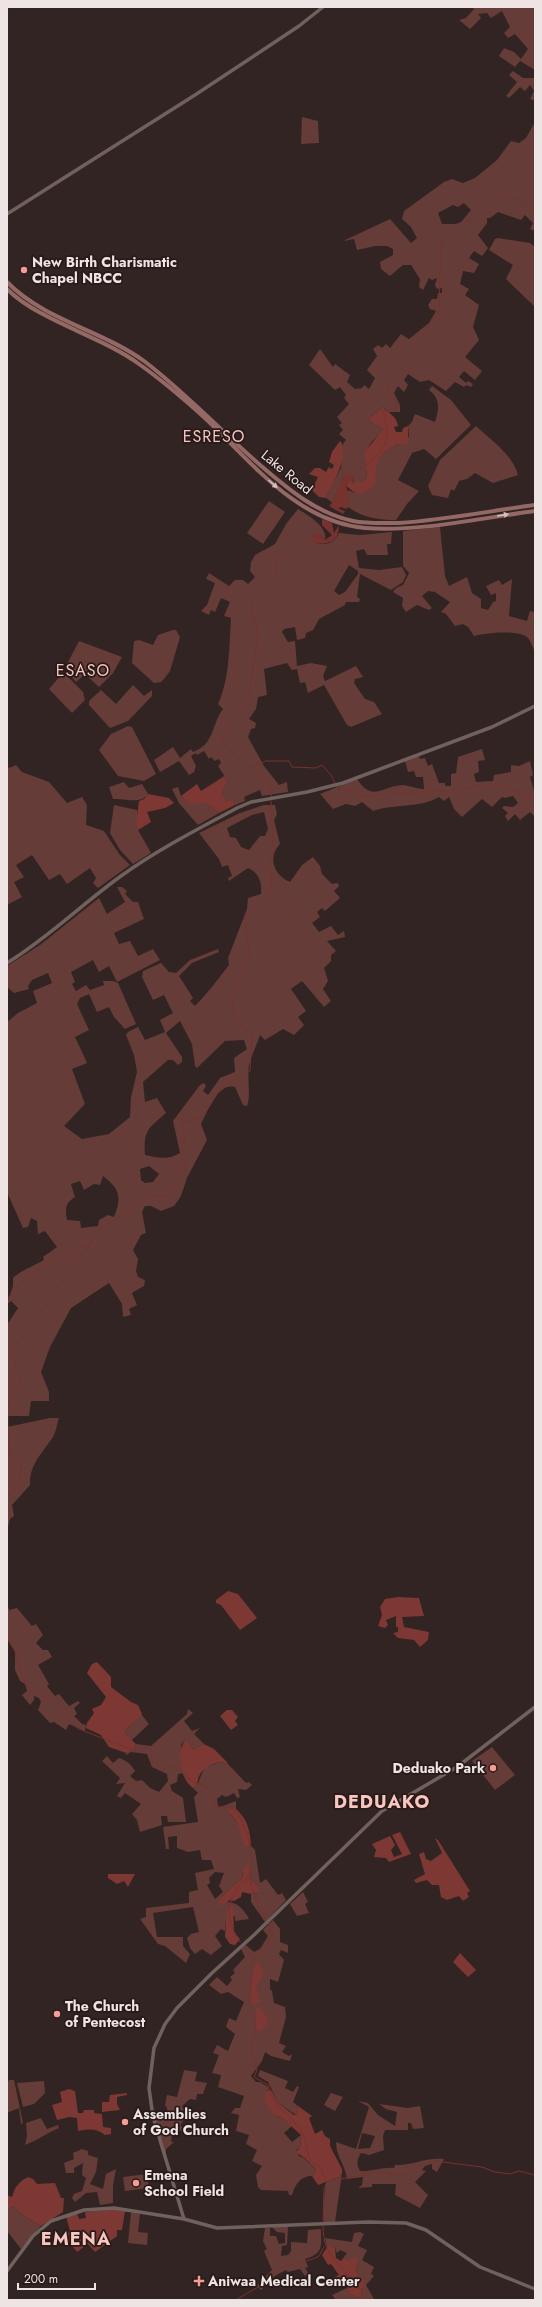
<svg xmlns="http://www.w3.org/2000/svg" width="542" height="2307" font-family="Jost,sans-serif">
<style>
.green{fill:#653c38;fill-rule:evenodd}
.forest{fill:#7d3833}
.water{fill:#76322e}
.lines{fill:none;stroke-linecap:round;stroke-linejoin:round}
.stream{stroke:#76322e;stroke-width:1}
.tertiary{stroke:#70605e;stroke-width:3.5}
.secondary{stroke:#946965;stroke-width:4}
.oneway{fill:#d3bfbd}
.poi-dot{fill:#f59c93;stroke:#281a19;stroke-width:1.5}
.labels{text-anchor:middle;stroke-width:3.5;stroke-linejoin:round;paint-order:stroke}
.poi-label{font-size:14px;font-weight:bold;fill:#eee4e3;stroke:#281a19;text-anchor:start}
.street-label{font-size:14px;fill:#eee4e3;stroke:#281a19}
.quarter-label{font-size:16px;letter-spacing:1px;fill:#f8c5bf;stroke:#281a19}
.district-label{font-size:18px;font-weight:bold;letter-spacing:1px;fill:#f8c5bf;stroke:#281a19}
</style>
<rect width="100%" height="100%" fill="#322422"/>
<path class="green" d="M473,7H535V70L520,61L515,67L499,56L504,48L514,52L521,59L528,49L515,34L508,38L504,33L510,27L502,11L491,18L487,13L478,14L481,18L470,29L459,20L466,18L474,9Z
M513,71L523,78H535V101L530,99L534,91L530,85L525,91L520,87L509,98L506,96L517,82L509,75Z
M302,117L318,121L319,143L301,144Z
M535,122V231L530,229L533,223L525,215L521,220L498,212L490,218H487V223L478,235L488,248L482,256L474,251L469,258L479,264L474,273L463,271L460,284L469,289L465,295L479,305L473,327L479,340L465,357L482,371L475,380L464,371L459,377L466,383L468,381L473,384L471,387L466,385L464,387L455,382L446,391L429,380L420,382L408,374L404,380L408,385L404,392L398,386L394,393L400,405V412H389L383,407L369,418L372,423L383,429C379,436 372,440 369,446C363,456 366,466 367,477L362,482H354V477H343L333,503L326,498L341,468L343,444L346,440L339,434L343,430L339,425L342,423L337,417L349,404L344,398L346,395L340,387L335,390L309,365L320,349L333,367L335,364L350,375L347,382L355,389L362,388L364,385L369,389L375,378L367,370L377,356L373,349L378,345L382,348L386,344L390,348L401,334L409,339L429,323L436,311L430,309L428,305L432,299H437L438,293H442V288L437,289L435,285L437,278L432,280L429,278L423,290L419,287L420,279L411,265H403L390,276L381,269L380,262L393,255V249L387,246H375L357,250L354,239L343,241L390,219L411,243L417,238L411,227L402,219L404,211L444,182L452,179L463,183L475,178L497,160L511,141L519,143L526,138ZM464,203L471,210L461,222L456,224H442L438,213L453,205L458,207Z
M498,238L530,243L535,247V307L506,279L513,265L489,250L495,239Z
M432,386L451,400L471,425L436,459L424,449L412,453L398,480L419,491L407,504L396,520C377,520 364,518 348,507V490L355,493L376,471C376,456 390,444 404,444L409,436L408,426L412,422L415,414L435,422C439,409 441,399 429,390Z
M476,426C491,440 512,454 518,475L493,483L475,473L467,479L459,481L454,491L451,489L448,498L432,495L428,486L440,460Z
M269,501L285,512L263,544L247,533Z
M298,509C307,515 328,526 325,540L319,534L313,535L316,543C327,545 333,544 339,533L360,535L392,532L391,544H387L388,555H367L364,549L356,551L359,568L379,570L402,567L406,575L403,582L391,590L360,574L357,597L360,599L359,602H346L345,605L319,619L313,630L306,633L305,638L297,640L295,627L284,629L282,632L288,642L295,641L297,666L311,663L327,666L323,676L325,681L356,666L363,677L355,679L354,683L365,699L374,702L382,714L351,727L347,725L324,685L308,693L305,682L300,683L297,669L292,670L287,663L264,669L267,695L258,697L256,709L249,719L256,723L255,728L251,729L248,737L264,766L279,785L287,782L288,792L262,796L260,790L244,797L245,801L235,805L233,801H226L222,793L228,781L223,777L224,775L218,766L221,763L219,759L215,761L211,757L209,759L204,751L197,755L196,753L191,756L196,766L194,772L189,775L179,761L160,772L154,760L173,747L180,758L191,749L193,752C215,744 211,725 223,709L218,704C230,677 229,647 231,618L224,616L230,602L221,598L215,612L211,610L209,615L201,611L207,605L215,583L206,579L209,573L229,586L235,580H243L248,584L255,577L250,571L251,562L255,555L275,544L286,524ZM349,565L358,571V574L345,592L339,595L334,591Z
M440,527L445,576L449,586L467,577L472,593L481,599V608L488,610L493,602L496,601V593L491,595L486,586L499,580L502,585L512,579L509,616L527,621L530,611L535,612V653C533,648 531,642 528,638C520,629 485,633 474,636L468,627L463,624L455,626L446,614L441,612L450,602L435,592L428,591L422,596L432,608L429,610L417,605L406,612L402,606L403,598L393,592L396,588L403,585L409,573L403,566V531Z
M173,630H176L180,637L170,671L164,679L161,682L154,683L132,663L134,641L139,640L153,645L158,635Z
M79,641L122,657L113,673L99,687L85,674L76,682L66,670V666Z
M62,674H65L83,692L85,700L72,713L49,689Z
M133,685L144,696L152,690V696L128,721L110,728L89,705V701L101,690L116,704Z
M128,726L132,727L156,774L144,781L118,776L99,750L111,734Z
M482,749L485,760L478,761L479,772L474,774L476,782L493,781L494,775L511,772V765L519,766L530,761L533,775L530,777L535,794V817L530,812L520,820L515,814L508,821L505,816L508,813L502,808L504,806L513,807L518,803L513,796L505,798L502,797L492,807L482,799L462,817L454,809L449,797L444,801L439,797C418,809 396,803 373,811L362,802L355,806L346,804L333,809L320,794L357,779C373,803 382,786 402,785C409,785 416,789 424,789L423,777H416L414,771L408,772L405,761L419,755L420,759L425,758L428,766L432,764L439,783H445V786H451V774L456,773L458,757Z
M7,765L9,768L16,765L22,772L49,782L67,803L82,797L87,805L86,825L104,831L120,855L130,865L98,888L93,883L96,878L90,868L67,884L60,874L49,880L32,855L16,865L24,877L14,882L22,897L7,905Z
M124,782L129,788L142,784L148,794C140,805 127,798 113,799L109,787Z
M178,787L181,796L191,804C204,800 209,805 219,813L198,825L179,803L172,789Z
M114,805L137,810L138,830L151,853L133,864L120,850L110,833Z
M264,805H275L277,814L274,820L280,844C267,858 274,875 290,882L302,865L313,857L320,866L322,874L332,884L338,883L339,886L334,891L340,898L325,911L322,908L317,912L320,917L312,923L319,932L331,926L338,935L344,931L345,937L327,941L336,951L331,955V961L324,968L328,981L323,989L331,1001L324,1007L302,981L291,989L306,1011L298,1017L304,1025L294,1035L283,1029L265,1040L260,1035C257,1045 251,1056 249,1065C247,1078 251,1098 247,1106L243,1105L235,1087C217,1083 208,1111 201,1124L207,1140L187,1178L181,1196L174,1206L161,1211L151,1206H145L142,1212L146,1233L141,1235L133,1250L138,1259L136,1271L138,1277L145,1280L144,1286L132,1293L137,1305L129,1309L131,1315L123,1317L122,1304L109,1283L71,1308L50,1347L41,1372L49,1392V1401H31L29,1416H7V1325L18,1308L11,1301L7,1304L13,1286V1278C21,1270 34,1266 44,1260L43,1257L57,1247L45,1231L38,1234L37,1221L31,1218L28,1227L23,1228L7,1192V1022L18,1013L37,1003L33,991L52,983L48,973L32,980L28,986L29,989L14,993L7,987V966L40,945L99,898L107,914L125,902L117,887H122L127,891L125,894L133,902H138L144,919L114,933L119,944L130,941L138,956L153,949L160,960L117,982L109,966L99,972L93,960L71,972L75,982L72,984L76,991L86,985L90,990L104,985L103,981H113L118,983L136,1024L125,1029L114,1017L109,1007L97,1012L89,994L80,998L77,1004L89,1030L75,1037L87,1063L72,1069L85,1104L64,1126L82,1139L109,1134L130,1117L131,1097L137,1072L134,1055L126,1035L128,1032L138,1027L145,1040L165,1032L160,1020L173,1013L164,995L153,1000L142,977L143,971L161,963L169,972L176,973L190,960L218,949L219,952L192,963L179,976L193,998L190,1001L195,1006C208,993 218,979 229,965L228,958L247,909L248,898L261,894C262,882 259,873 248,868L229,881L228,878L232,876L228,865L222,867L219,859L199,833L240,813ZM264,812L268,829L265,836H260L249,850L241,847L236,838L230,837L227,828L252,815ZM180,1021L192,1044L195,1066L197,1068L225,1041L244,1040L247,1049L234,1058L235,1072L220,1078L208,1095L203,1091L206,1086L204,1083L200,1085L173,1121L180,1153C168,1160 159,1158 145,1155C143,1130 149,1128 166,1113L157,1098L145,1102L143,1082L168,1060H173L178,1065L182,1062V1057L166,1033ZM149,1166L159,1174L153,1182L145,1183L141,1180L140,1169ZM103,1176C120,1189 122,1197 114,1217L108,1215L99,1220L98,1226L81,1228L80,1221L67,1220C65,1209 65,1203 75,1197L71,1184L80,1181L84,1190L94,1184L100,1185Z
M50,1418H59C57,1424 56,1432 53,1437C43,1452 29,1465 30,1485L12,1505L14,1516L10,1519L7,1531V1427Z
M7,1602L9,1610L17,1608L32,1626L36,1624L43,1635L36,1643L43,1650H48L52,1657L38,1665L49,1684L47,1686L55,1696L59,1694L69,1706L78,1701L80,1703L74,1708L77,1714L74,1716L82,1724L86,1725L85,1731L69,1724L66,1730L54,1722L50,1723L38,1710L41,1702L39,1698L34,1696V1700L30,1705L22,1695L27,1691L25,1684L20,1681L15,1670V1652L7,1639Z
M188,1709L193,1713L184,1721L192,1731L200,1728L194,1734L204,1744L194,1749L191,1748L189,1741L185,1740L181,1745L184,1773L178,1774L177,1782L170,1785L172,1791L183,1798L186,1822H168L167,1816H161L162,1825L140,1832L137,1820L132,1814L141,1804L125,1793L121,1798L117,1796L125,1783L116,1784L120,1778L102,1761L107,1756L113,1763L119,1758C126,1760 131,1764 135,1771L130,1776L136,1781L142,1780L150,1788L159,1792L168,1781L167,1774L152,1767L147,1754L131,1752L126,1755V1753L134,1750L136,1744L151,1746L187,1714Z
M141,1714L149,1724L131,1741L125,1734L126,1730Z
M492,1747L515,1775L495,1790L472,1761Z
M219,1762L228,1764L246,1783L249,1782L252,1785L246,1790L238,1789L240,1797L237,1798L234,1793L226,1797L222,1795L217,1799L218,1806L220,1807L236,1801V1809H229C230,1816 236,1819 239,1826C242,1835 242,1840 248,1848L251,1846L255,1850L260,1883L266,1879L278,1895L282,1893L286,1900L265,1922L251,1902V1894L257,1893L258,1886L250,1878L251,1870H242L243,1877L220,1898L223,1903C234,1899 244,1909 249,1919L235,1921V1916L226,1920L225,1931L221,1929L215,1936L222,1946L211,1955L202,1949L195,1954L190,1948L187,1938L191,1934L199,1932L193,1907L153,1913L157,1937H183V1946L190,1954L186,1963L165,1946L158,1944L140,1919L146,1917V1908L189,1903V1892L198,1890L195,1873L214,1869L211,1860H202L200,1850L188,1852L177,1848V1836L168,1837L169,1849H166L163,1827L198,1822L194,1797L198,1793L193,1788L197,1786L204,1768ZM215,1872L224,1873L219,1886L223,1892L215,1899L207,1885L210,1883L209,1878Z
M303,1892L308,1902L305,1904L309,1913L297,1916L290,1904Z
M273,1920L280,1929V1942L288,1945V1953L281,1950L279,1954L284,1960L278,1982L270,1979V1989L272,1991L274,2003L285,2007L286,2017L279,2043L286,2046L282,2052L289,2056L292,2054L290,2061L271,2056L265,2052L262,2061L251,2076L256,2082H260L268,2087L269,2090L266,2091L275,2116L281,2117L292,2126L284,2133L292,2142L301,2135L300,2148L296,2150L299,2156L304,2158L316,2170L312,2176C301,2176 295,2184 292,2195H289L288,2191L261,2190L258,2187L256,2175L262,2166L252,2161L257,2150L246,2144L249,2135L236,2131L239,2115L231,2113L235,2108H240L244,2096L218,2087L221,2075L212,2073L219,2055L213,2053L217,2045L228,2051L235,2034L226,2027L229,2018L236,2021L244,2002L228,1992L221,1994L209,1985L217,1977L227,1986L232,1980L230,1977L235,1973L233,1970L245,1957L241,1949L246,1945L254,1952L260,1949L268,1936L263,1930Z
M184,2070L197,2072L195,2081L207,2083L203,2094H197L196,2100L190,2099L182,2106L188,2112L180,2126L192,2131L190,2133L173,2129L171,2142H174L166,2149V2156L155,2119L165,2118L167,2116V2107L165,2106L167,2095L177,2097Z
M260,2070L288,2081L285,2088L293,2092L297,2086L299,2087L293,2102L298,2106L296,2115L278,2103L268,2082L258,2076Z
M9,2080H14L23,2123L21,2124L19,2108L7,2113V2083Z
M44,2081L45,2093L34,2104L23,2107L17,2083Z
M331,2093L343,2097L335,2111L324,2105Z
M358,2101L368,2103L378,2115L395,2126L397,2112L386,2109L379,2104L408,2108L420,2106L424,2128L413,2129L411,2123H408V2130H385L383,2136L384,2150L369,2155L361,2153C357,2159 356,2164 360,2171C371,2172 382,2167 394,2168L395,2165C413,2166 424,2157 444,2159L437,2172L432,2169V2164L425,2166L422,2170L426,2171L415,2182L428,2195L420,2208L395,2195L396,2184H372V2187L358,2188L362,2185L363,2177L347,2179C345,2165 336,2156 336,2142L356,2149L369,2107ZM362,2133L375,2136L370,2148L358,2149Z
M41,2118L47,2129L58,2125L59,2128C47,2133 38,2140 25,2145L27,2136L26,2123Z
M82,2149L88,2151V2155L98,2158L96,2172L90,2184L103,2189L106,2174L116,2169L113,2186V2203L100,2205L97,2192L86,2193L75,2202L72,2198L74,2194L82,2191L86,2178L82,2175L83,2163L74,2168V2173H66L64,2163L74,2159L73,2153Z
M342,2173L335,2222H324C322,2214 325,2191 326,2182L339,2177Z
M147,2174L149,2188L125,2191L123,2177Z
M13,2206L21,2214L41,2226L21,2249L7,2231V2212Z
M131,2212L140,2214L138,2232L148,2233L147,2245L128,2243Z
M272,2227H288L287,2245L282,2246L281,2256L288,2255L291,2251V2242L307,2243L308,2230L321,2229C321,2246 324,2253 305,2259L308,2267L305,2268L309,2274L305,2276L300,2269L288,2272L286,2270L276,2275L261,2290L257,2286L272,2270L264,2251L267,2249L263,2241L265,2228H270V2236H276L279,2244L285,2243V2233L277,2232Z
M360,2232L364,2234L358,2246L367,2250L362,2260L374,2267L371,2274L374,2276L366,2285L374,2299L336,2300L332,2295L347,2288L350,2293L358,2298L362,2297L359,2275L356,2271L358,2262L350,2259L344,2262L341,2261L347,2253L340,2250L337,2253L335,2248L327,2247L325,2238L352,2242L354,2233Z"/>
<path class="forest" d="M383,407C389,413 397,417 398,426L394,427L396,432H402L403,428L408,426V443C404,445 400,444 396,445C375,455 377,465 375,485L363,494L355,493L346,486L349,479L353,483L354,482H362L367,477L364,453L383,429L372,423L369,418Z
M340,441C351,452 332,487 326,498L319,497L312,490L318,477L309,474L315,468H320L326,472L329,467L332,469L334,465L329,462L332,452Z
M223,777L228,781L222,793L226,801H233L235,805L219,813C209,805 204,800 191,805L181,796L197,784L201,791Z
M148,794L169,798L174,803L165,808L147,812L151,822L138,830L136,823L139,801L144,799Z
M228,1591L238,1594L257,1618L240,1630L221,1605L216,1603V1600Z
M398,1597L419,1598L424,1616L402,1617L404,1627L429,1632L428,1640L420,1647L414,1640L398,1638L393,1633L398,1632V1627H396V1616L386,1620L388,1625L385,1628L378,1626L382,1615L380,1607L385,1599Z
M97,1662L111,1677V1687L131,1702L138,1705L142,1714L126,1730L125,1734L136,1744L134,1750L126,1753L109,1747L101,1735L86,1728L87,1723L94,1713L92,1709L101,1705L106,1697L87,1673L92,1664Z
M227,1710H232L238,1717L235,1721L238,1725L231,1730L220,1716Z
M185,1740L189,1741L191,1748L194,1749L204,1744L214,1749L227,1762L228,1764L219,1762C206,1766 198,1771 197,1786L193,1788C180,1779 176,1753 185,1740Z
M228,1809H236C248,1820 250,1830 251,1846L248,1848C239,1842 242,1833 238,1825C236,1819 230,1815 228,1809Z
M400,1832L411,1854L389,1862L386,1858L374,1857L376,1850L372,1844L390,1836L395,1845L391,1850L394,1857L402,1854L392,1835Z
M435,1838L438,1840L470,1891L467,1893L469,1897L463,1901L459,1896L447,1900L441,1897L439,1885H432L427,1880L416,1883L414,1880L425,1874L419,1854L424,1852L426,1859L431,1861L442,1853Z
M248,1864L251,1870L250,1878L258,1886L259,1892L251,1894L242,1892L241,1897L234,1901L230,1900L221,1906L219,1905L220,1898L243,1877L242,1870Z
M108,1874H135L128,1887L124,1881L117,1884L108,1878Z
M233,1906L234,1932L240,1939L235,1945L230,1944L225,1937L226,1920L229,1907Z
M460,1953L476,1970L468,1977L453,1962Z
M258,1960L264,1974L256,1986L260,2001L254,2005L251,2003C252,1988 250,1973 258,1960Z
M261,2007L267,2018L268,2024L260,2031L256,2029V2008Z
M69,2089L75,2091L78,2113H83L84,2110H94V2113L102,2114L103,2127L111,2128V2134L105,2135C97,2128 88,2129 78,2131L77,2118L69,2117L57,2120L52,2105L62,2102L60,2092Z
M271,2090L278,2103L294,2115H296L298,2106L312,2116L309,2118L315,2134L322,2130L325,2136L330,2139V2146L342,2169V2173L339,2177L318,2185L312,2176L316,2170L305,2158L295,2152L300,2148L301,2135L281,2117L275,2116L264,2101L266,2091Z
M127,2093V2095L117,2097V2104L120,2110L102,2112V2102H109L110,2095Z
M28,2177L33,2179L37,2184L55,2183L61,2198H64L63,2212L41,2226L21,2214L13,2206L7,2212V2195L12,2197C15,2187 18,2182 28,2177Z
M113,2209L125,2211L122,2230H117V2236L95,2252L88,2244L77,2252L64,2235L70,2231L66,2216L77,2213L79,2219L86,2218L85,2212Z
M328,2246L335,2248L336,2258L341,2261L356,2258L358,2262L356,2271L366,2285L361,2291L362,2297L358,2298L349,2293L345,2280L334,2282L328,2280L339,2275L331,2264L328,2265L322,2255Z"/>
<path class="water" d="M347,474H351L354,477L353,484L349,479L346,486C349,492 350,504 347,509L340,507L339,509L345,511L343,514L329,506C338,498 337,480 347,474Z
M322,519L332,523L334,533L339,525C339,541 330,545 315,543L313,534L317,532L325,540L332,535L322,525Z"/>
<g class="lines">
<path class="stream" d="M353,475C379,455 395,447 383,411L396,409L397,404L387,393V388L439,311L441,242L500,196L507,194L527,205L535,214
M242,763L222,742L231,721L249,695L258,637L251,603L261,594L277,571L275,560L312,541L316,542
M249,768L266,761H289L292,767L316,768L322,765L331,775L335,783
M249,769C260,777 273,783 271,797
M336,786L337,789L354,791L362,796L455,790L481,785H502L529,797L535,801
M7,1300L17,1286L30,1275L79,1246L89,1247
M7,1457L10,1453C8,1443 7,1407 9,1398C11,1392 17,1387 22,1384L16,1372L13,1350L103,1226L154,1195L167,1197L186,1165L181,1157L185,1139L182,1129L184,1121L203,1117L220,1089L250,1071L252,1035L240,1025L234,1014L232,1004L249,954L245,918L270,893L272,880L269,864L274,851L271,801
M7,1497C19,1484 23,1480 21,1462L11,1453
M7,1635L15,1650L21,1674L31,1691L58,1703L69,1722L79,1729L130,1749L146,1747L151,1749L152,1766L162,1771L168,1766L181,1769L191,1781L207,1787L215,1807C220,1808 225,1806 230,1807C240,1809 251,1844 251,1853C252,1860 251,1867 249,1874C248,1879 242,1882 239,1886C225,1905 227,1923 240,1942
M249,1877L260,1911L267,1920
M244,1946L253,1960L249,1993V2002L254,2012L255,2033L251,2049L257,2070L254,2077L268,2085C275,2113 294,2114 303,2135C308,2145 306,2156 313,2164L319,2165C323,2171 323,2177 327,2182L324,2189L323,2223
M254,1960L272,1935L269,1923
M328,2182L373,2172L405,2175L418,2166L436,2161L482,2167L495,2172L510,2174L519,2171L535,2175
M323,2226C323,2262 344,2258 351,2286L362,2289L371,2300
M236,2300L263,2284L277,2269L313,2259L319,2256L324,2247"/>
<path class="tertiary" d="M7,214L195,95L299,26L323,7
M7,963C48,938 82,904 121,876C157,850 198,829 237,808L251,802L307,792L343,783L492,727L535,706
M184,2219L153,2117L149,2088L154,2048L165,2024L177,2008L212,1973L255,1934L382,1811L457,1767L535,1707
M7,2271L33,2236L51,2221L84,2210L114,2208L184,2219L217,2228L368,2222L406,2223L426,2230L480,2267L535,2289"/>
<path class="secondary" d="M7,282C44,320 101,330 144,361C185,392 221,431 260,465C288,489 316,513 353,521C368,524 384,523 399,523C445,520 489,511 535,505
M7,289C39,321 101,336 139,364C163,381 185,400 207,420C252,463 298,522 365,528C421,532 480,518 535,511"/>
</g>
<defs><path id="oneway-solid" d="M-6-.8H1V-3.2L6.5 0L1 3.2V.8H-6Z"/></defs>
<g class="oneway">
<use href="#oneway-solid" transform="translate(273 484) rotate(42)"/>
<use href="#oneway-solid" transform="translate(503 515) rotate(-9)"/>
</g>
<g class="poi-dot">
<circle cx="24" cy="270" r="4"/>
<circle cx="493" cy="1768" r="4"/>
<circle cx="57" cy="2014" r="4"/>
<circle cx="125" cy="2122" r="4"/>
<circle cx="136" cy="2183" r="4"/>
<path d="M197 2275h4v4h4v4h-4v4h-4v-4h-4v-4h4z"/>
</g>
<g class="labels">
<g class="poi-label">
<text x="32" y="267">New Birth Charismatic<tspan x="32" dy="16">Chapel NBCC</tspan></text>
<text x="485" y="1773" text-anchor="end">Deduako Park</text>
<text x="65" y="2011">The Church<tspan x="65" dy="16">of Pentecost</tspan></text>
<text x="133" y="2119">Assemblies<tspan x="133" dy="16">of God Church</tspan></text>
<text x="144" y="2180">Emena<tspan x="144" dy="16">School Field</tspan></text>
<text x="208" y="2286">Aniwaa Medical Center</text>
</g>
<g class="street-label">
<text transform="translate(287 472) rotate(39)" y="5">Lake Road</text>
</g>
<g class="quarter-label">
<text x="214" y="442">ESRESO</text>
<text x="83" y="676">ESASO</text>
</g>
<g class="district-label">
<text x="382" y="1808">DEDUAKO</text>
<text x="76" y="2245">EMENA</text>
</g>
</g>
<rect width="542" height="2307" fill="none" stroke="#eee4e3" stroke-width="16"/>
<path d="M18 2283v6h77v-6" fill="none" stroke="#eee4e3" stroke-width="2"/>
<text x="24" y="2283" font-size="12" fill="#eee4e3" stroke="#281a19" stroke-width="3" paint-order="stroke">200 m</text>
</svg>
